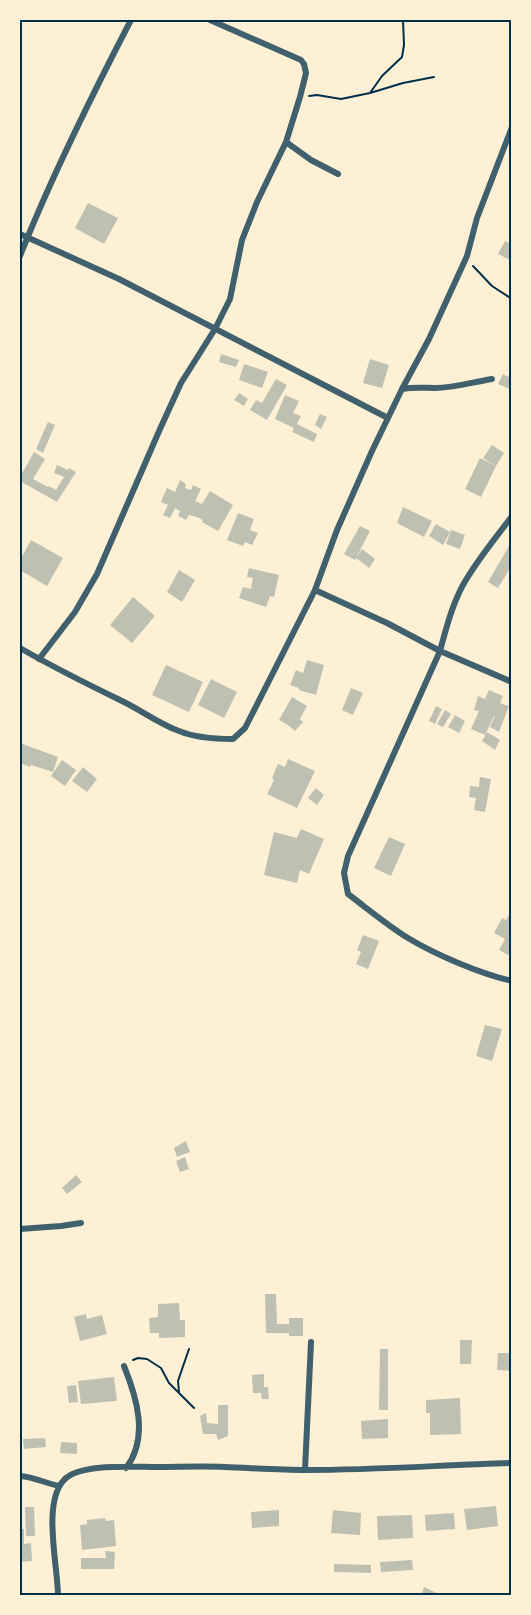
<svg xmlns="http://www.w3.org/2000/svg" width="531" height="1615" font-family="Literata,serif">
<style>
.building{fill:#bec0b2}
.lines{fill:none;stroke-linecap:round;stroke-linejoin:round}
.path{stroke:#003049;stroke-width:2}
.minor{stroke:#3f606c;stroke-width:6}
.neatline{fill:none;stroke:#003049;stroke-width:2}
</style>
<rect width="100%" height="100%" fill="#fdf0d5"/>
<path class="building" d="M88,203L118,218L104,244L75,228Z
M505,241L512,245V261L498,254Z
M221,354L239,360L236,367L219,362Z
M370,359L389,365L382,388L363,383Z
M244,364L268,372L262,388L239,380Z
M512,368V390L498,384L503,374L508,377Z
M276,379L287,385L267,420L250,410L256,400L262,403Z
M239,393L248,399L244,406L234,400Z
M285,395L299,401L293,413L301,416L297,424L317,434L314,442L292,432L294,428L275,419Z
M320,414L327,417L321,429L315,425Z
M48,422L55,425L43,453L36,449Z
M492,445L504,453L496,466L481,497L465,489L480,458L496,466L483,458Z
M34,452L45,459L33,479L48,487L49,486L56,490L64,477L54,473L57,465L68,470L69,468L76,472L57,502L20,481V477Z
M180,480L186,484L185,488L191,490L193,485L201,489L195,501L202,504L210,491L233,505L218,531L202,522L203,520L197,517L189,515L186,520L178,516L180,511L175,508L170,518L163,515L168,505L161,502L167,488L175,492Z
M403,507L432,521L424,537L397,523Z
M238,513L254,519L250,530L258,533L252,545L245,542L243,546L227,540Z
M436,524L450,532L443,545L429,536Z
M360,526L370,531L355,560L344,554Z
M451,530L465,535L460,549L446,544Z
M31,540L63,558L47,586L20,570V560Z
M509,546L512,548V565L498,588L488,582Z
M362,549L375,559L369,568L356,558Z
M249,568L279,575L274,597L270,596L266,607L239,598L243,587L251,589L253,578L247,577Z
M179,570L195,580L182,602L167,592Z
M133,597L155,616L132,643L110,625Z
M307,660L324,665L316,695L299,690V688L290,685L296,670L303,673Z
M166,665L203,682L189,712L152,695Z
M211,679L237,692L224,718L198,705Z
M351,688L363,693L353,715L342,710Z
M489,690L503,696L500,703L509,706L499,732L490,727L495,716H494L485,735L471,729L479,711L474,710L478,696L485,699Z
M292,697L307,706L300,719L303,722L295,731L288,725L279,720Z
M436,706L442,709L435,724L429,721Z
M445,710L451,714L443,727L437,724Z
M455,715L465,721L459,733L448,727Z
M487,732L500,740L495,750L482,741Z
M20,743L58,757L53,772L31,765L30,767L20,763Z
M288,759L315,771L297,808L267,794L274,780L272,778L278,764L285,767Z
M62,760L76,770L65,786L51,776Z
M83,767L97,779L87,792L72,781Z
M480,777L491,779L485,812L474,810L476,798L469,797L470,786L479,787Z
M316,788L324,795L317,805L308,798Z
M301,829L324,839L309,874L300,870L297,883L264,875L274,832L297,838Z
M389,837L405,844L391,876L374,868Z
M512,910V957L499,950L505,939L494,933L502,918L506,920Z
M363,935L379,941L368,969L356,964L361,952L357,950Z
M485,1025L502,1029L492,1061L476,1056Z
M186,1141L190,1152L177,1157L174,1148Z
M185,1157L189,1169L180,1172L176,1161Z
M76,1175L82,1182L67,1194L62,1188Z
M265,1294H276L277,1324H289V1318H303V1336H289V1333H266Z
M179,1303L180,1320H185V1337L159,1338V1333H150L149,1318L158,1317V1304Z
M86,1314L87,1319L102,1315L107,1334L80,1341L74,1317Z
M460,1340H472L471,1364H460Z
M380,1349H388V1410H379Z
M498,1353H512V1371L497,1370Z
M264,1374V1387H268L269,1399H262L261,1393H253L252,1375Z
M114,1377L117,1401L81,1404L78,1381Z
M76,1385L78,1402L69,1403L67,1386Z
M460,1398L461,1434L430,1435V1413H426V1400Z
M218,1405H228V1436L218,1440L216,1434H203L200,1416L206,1413L207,1423L218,1424Z
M388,1419V1438L362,1439L361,1421Z
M45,1438L46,1447L24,1449L23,1439Z
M61,1442L77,1443V1454L60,1453Z
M496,1506L498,1526L467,1530L464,1509Z
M25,1507H34L35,1536H26Z
M279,1510V1526L252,1528L251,1512Z
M333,1510L361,1513L360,1535L331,1533Z
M454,1513L455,1529L426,1531L425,1515Z
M412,1515L413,1538L378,1540L377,1516Z
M105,1518L106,1521L114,1520L116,1546L82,1550L80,1525L87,1524V1520Z
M20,1529H24V1544L31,1543L32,1561L20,1562Z
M105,1551L115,1552L114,1569H81V1558H106Z
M412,1560L413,1570L381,1572L380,1562Z
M334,1564L371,1565V1573L334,1572Z
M424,1587L443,1596H421Z"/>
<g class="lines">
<path class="path" d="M370,93L382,76L402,57L404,45L403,20
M309,96L317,95L341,99L370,93L403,83L434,77
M473,266L492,286L512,299
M133,1360L138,1358L147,1359L161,1368L169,1383L194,1408
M179,1392L178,1381L189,1349"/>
<path class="minor" d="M286,142L311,160L338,174
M20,234L119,279L388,418
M20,256C52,175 91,97 131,20
M402,389C413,387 423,388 435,388C454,388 473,382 492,379
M512,516C495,539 477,560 463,585C452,605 446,629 440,651L348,856L344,873L348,894C368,909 387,925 408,938C436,955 481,974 512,981
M315,590L387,623L440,651L512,682
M20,648C53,667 87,684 122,701C141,710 159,724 179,731C196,738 215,739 233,739L245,728L315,590L337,530L372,451L402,389L429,339L467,256L477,218L512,127
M39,659L75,612L97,574L160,429L181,383L215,329L230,299L242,240L257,202L286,142L300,97L306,73L304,64L301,60L210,20
M20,1229L61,1226L81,1223
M124,1366C137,1398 149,1438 126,1468
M305,1470L311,1342
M20,1476C34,1477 45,1483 59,1486
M58,1596C58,1566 42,1503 64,1480C79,1463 134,1467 156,1467C179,1467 202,1466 225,1467C252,1468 279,1470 307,1470C375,1470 443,1465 512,1463"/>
</g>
<rect width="531" height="1615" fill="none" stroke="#fdf0d5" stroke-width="42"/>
<rect x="21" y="21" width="489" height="1573" class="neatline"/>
</svg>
